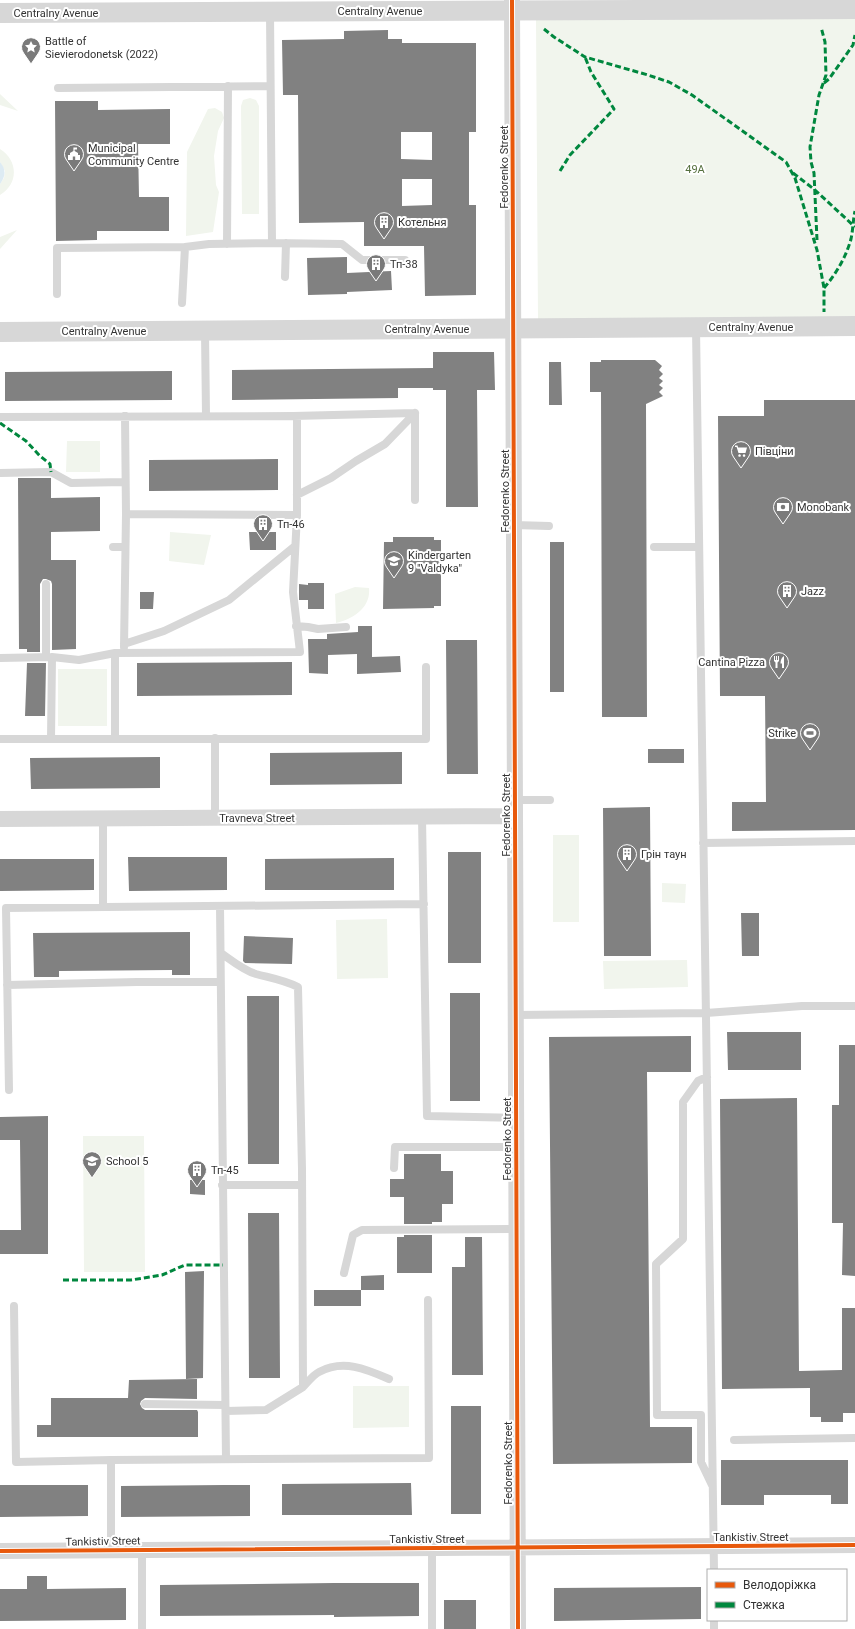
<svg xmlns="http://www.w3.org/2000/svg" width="855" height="1629" font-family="Roboto,sans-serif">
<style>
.green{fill:#f1f5ed}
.water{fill:#ddebf3}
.building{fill:#818181;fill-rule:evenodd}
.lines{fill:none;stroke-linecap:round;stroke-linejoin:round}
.service{stroke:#d7d7d7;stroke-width:8}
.minor{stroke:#d7d7d7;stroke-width:16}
.tertiary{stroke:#d7d7d7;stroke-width:20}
.quiet{stroke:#00873e;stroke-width:3;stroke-dasharray:6 3;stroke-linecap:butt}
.cycleway-casing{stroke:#fff;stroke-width:6}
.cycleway{stroke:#e8590c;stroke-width:4}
.labels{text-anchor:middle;stroke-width:4;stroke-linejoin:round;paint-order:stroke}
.street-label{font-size:11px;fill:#333;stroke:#fff}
.poi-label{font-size:11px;fill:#333;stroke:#fff;text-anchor:start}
.park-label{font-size:11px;fill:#56703f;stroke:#fff}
</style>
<rect width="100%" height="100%" fill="#fff"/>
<path class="green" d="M855,18V317L538,320L536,20Z
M0,94L18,111L0,105Z
M250,98L256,100L259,106V214H242L241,106L243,100Z
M215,108L222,112L224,118L218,131L214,156L216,185L219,192L213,232L186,236L187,152L208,109Z
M0,149C18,160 19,184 0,195V184L4,178L5,171L0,162Z
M17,230L0,249V237Z
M67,441H100V472H66Z
M170,532L211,535L204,565L169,561Z
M355,587L369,588C371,608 353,619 336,623L335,594Z
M58,669H107V726H58Z
M553,835H579V922H553Z
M662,883L686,884L685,903L662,902Z
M387,919L388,978L337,979L336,920Z
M687,960L688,987L604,989L603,961Z
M83,1136H144L145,1272H84Z
M353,1386H409V1427L353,1428Z"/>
<path class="water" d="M0,162C6,169 6,176 0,184Z"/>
<path class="building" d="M388,30V39H402V43H476V132H469V205H476V295L425,296L424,246H364V222L299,223L298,95H283L282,40L344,39V31ZM401,132H432V160L401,159ZM402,179H432V205L402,206Z
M55,101H98V110L170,109V144H138L139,197H169V231H97V240L56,241Z
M347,257V273L391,271L392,290L347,292V294L308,295L307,258Z
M433,352H494L495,390H477L478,507H446V390H433V388H398V398L232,400V370L433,368Z
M601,360H655L662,366L659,370L663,374L659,378L663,381L659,385L663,388L659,392L663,396L646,404L647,717H602L601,392H590V362H601Z
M549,362H561L562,405H549Z
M172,371V400L5,401V372Z
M764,400H855V830L732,831V802H766L765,696H720L718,416H764Z
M278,459V490L149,491V460Z
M18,478H51V498L100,497V531L51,532V560H76V649L52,650V584L51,581L46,579H43L40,584V652H27V649H19Z
M249,532H276V550H250Z
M393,537H434V540H441V606H434V608L383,609L384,542H393Z
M550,542H564V692H550Z
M308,583H324V609H308V600H299V584L308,585Z
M140,592H154L153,609H140Z
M358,626H372V657L400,656L401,672L357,674V654L328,655V674L309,673L308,639H327V634L358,632Z
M446,640H477L478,774H447Z
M292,662V695L137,696V663Z
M27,663H46L45,716H25Z
M648,749H684V763H648Z
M402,752V784L270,785V753Z
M160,757V788L31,789L30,758Z
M650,807L651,956H604L603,808Z
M448,852H481V963H448Z
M128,857H227V890L129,891Z
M394,858V890H265V859Z
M0,859H94V890L0,891Z
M741,913H759V956H742Z
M190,932V975H172V970L59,971V977H34L33,933Z
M244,936L293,938L292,964L245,963L243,961Z
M450,993H480V1101H450Z
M247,996H279V1164H248Z
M727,1032H801V1070H728Z
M691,1036V1072H647L650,1427H692V1463L553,1464L549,1037Z
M839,1045H855V1276L842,1275L843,1223H832V1105H839Z
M797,1098L799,1371L842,1370V1308H855V1413H843V1422H821V1417H810V1388L722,1389L720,1099Z
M48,1116V1254H0V1230H21L20,1140H0V1117Z
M404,1154H441V1171H453V1204H442V1222H432V1224H404V1197H390V1179H404Z
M190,1180H205V1195L190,1194Z
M248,1213H279L280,1378H249Z
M404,1235H432V1273H397V1237H404Z
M465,1237H482L483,1375H452V1267H465Z
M204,1271L203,1378L186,1379L185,1272Z
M384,1275V1290H361V1276Z
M314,1290H361V1306H314Z
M197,1379V1399L145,1398L141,1401L140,1404L142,1408L145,1410H197L198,1412V1437H37V1425H51V1398H128L129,1380Z
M451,1406H481V1514H451Z
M721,1460H848V1504H831V1495H764V1505H721Z
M411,1483L412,1515H282V1484Z
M0,1485H88V1516L0,1517Z
M224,1485H250V1516L121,1517V1486Z
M27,1576H47V1589L126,1588V1620L0,1621V1589H27Z
M334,1583H419V1616L334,1617V1615L160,1616V1585Z
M701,1587V1619L554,1621V1588Z
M444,1600H476V1629H444Z"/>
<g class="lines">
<path class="service" d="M270,13L272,243L342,244L362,260H405
M58,88L270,86
M227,244L228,86
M285,277L286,243
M57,294V248L185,247
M182,303L185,247L209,244L272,243
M696,328L714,1570
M205,331L206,416
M125,416L126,514L297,515
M0,417L293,416L415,413
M0,473L51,472L71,483L125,482
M297,495L331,478L356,461L385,444L415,413
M415,500V413
M514,525L549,526
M113,547H125
M654,547H699
M46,584V657
M296,626L308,627L318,629L346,627
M124,644L164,631L229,600L295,546
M124,647L126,514
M52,657L79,660L115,653
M0,658L52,657L51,739
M115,738V653L300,652L293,592L297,515V416
M215,738V818
M0,739H426V667
M515,800H550
M422,817L427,1116L516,1118
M103,819V907
M703,843L855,841
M220,906L226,1459
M221,953C231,960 243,970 256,974C271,978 284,980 298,987L302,1169L303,1387L266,1410L226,1411
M7,985L137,982H220
M516,1015L706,1013L802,1006H855
M707,1077L698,1081L683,1102V1239L656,1264L657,1415H701V1462L712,1485
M9,1090L6,908L424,904
M394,1168L395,1147H516
M222,1185H302
M344,1273L353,1235L362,1230L516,1229
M14,1306L16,1462L111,1460L429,1458L428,1300
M303,1387C308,1382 313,1375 319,1372C343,1359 366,1369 389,1379
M145,1404L225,1405
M734,1440L855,1438
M111,1460V1550
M714,1620V1629
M142,1629V1549
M432,1629V1548"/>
<path class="minor" d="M512,0L518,1629
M0,819L515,816
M0,1551L855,1545"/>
<path class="tertiary" d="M0,13L855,9
M0,332L855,326"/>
<path class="quiet" d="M544,29L554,37L585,57L648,75L669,82L692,95L786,162L795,178L817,250L824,288V312
M824,83L829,79L853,45L855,35
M560,171L570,155L614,109L591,72L585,57
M793,173L815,190L855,227
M817,240L814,173L811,162L810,147L819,95L826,75L825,42L821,27
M824,288C836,274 846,257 851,239C853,230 853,220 855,211
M0,423L26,441L40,456L50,464L51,472
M63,1280H131L162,1275L185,1265H223"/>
<g class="cycleway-casing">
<path id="cycleway" d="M512,0L518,1629
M0,1551L855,1545"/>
</g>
<use href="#cycleway" class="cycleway"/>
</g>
<defs>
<g id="sight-pin" transform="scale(1)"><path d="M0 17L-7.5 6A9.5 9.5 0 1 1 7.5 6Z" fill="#7a7a7a" stroke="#fff"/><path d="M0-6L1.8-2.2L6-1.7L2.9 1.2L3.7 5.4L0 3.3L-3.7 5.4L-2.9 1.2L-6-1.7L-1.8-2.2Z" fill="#fff"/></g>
<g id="civic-pin" transform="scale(1)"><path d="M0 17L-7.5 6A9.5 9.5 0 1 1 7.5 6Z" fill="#7a7a7a" stroke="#fff"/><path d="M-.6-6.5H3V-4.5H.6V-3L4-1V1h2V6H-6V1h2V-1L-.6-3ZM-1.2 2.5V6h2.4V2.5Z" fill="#fff"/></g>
<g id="building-pin" transform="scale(1)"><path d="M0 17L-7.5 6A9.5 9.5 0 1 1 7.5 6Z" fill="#7a7a7a" stroke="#fff"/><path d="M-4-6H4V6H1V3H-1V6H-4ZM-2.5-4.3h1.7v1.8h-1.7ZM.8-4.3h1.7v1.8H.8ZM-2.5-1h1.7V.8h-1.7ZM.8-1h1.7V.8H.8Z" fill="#fff"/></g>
<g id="supermarket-pin" transform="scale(1)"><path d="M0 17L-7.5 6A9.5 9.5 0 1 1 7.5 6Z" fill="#7a7a7a" stroke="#fff"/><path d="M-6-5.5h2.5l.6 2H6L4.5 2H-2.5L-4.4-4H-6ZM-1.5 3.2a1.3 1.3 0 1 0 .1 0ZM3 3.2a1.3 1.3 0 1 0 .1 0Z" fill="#fff"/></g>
<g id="bank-pin" transform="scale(1)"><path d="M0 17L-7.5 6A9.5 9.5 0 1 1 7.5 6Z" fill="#7a7a7a" stroke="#fff"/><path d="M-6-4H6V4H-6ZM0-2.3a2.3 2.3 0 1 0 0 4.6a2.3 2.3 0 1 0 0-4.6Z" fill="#fff"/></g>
<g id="school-pin" transform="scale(1)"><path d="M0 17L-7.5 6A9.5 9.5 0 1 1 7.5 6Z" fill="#7a7a7a" stroke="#fff"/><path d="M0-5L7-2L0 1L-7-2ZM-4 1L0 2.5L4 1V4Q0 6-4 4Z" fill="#fff"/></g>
<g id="restaurant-pin" transform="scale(1)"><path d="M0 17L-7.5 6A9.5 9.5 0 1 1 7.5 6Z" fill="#7a7a7a" stroke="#fff"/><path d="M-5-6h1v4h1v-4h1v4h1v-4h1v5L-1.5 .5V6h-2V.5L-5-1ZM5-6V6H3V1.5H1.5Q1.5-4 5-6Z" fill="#fff"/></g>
<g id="stadium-pin" transform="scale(1)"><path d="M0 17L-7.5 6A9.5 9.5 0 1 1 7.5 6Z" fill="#7a7a7a" stroke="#fff"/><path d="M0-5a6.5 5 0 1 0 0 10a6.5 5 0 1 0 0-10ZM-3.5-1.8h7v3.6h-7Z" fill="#fff"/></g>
</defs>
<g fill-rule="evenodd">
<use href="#sight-pin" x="31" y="47"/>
<use href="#civic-pin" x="74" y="154"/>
<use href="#building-pin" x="384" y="222"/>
<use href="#building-pin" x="376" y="264"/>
<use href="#supermarket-pin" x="741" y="451"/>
<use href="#bank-pin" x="783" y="507"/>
<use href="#building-pin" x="263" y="524"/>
<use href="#school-pin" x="394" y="561"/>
<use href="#building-pin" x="787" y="591"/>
<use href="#restaurant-pin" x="779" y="662"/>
<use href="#stadium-pin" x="810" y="733"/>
<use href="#building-pin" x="627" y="854"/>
<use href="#school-pin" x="92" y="1161"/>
<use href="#building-pin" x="197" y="1170"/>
</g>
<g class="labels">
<g class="street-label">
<text x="380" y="15">Centralny Avenue</text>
<text x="56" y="17">Centralny Avenue</text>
<text transform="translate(504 167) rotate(-90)" y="4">Fedorenko Street</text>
<text x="751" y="331">Centralny Avenue</text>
<text x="427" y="333">Centralny Avenue</text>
<text x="104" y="335">Centralny Avenue</text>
<text transform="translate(505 491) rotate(-90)" y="4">Fedorenko Street</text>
<text transform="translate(506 815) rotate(-90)" y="4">Fedorenko Street</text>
<text x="257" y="822">Travneva Street</text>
<text transform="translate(507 1139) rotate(-90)" y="4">Fedorenko Street</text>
<text transform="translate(508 1463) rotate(-90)" y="4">Fedorenko Street</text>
<text x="751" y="1541">Tankistiv Street</text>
<text x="427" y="1543">Tankistiv Street</text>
<text transform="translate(103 1541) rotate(-1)" y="4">Tankistiv Street</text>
</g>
<g class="poi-label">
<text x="45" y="45">Battle of<tspan x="45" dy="13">Sievierodonetsk (2022)</tspan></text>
<text x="88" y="152">Municipal<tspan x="88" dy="13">Community Centre</tspan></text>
<text x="398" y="226">Котельня</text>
<text x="390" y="268">Тп-38</text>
<text x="755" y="455">Півціни</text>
<text x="797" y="511">Monobank</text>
<text x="277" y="528">Тп-46</text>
<text x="408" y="559">Kindergarten<tspan x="408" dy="13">9 "Valdyka"</tspan></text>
<text x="801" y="595">Jazz</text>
<text x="765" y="666" text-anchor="end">Cantina Pizza</text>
<text x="796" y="737" text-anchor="end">Strike</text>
<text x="641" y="858">Грін таун</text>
<text x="106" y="1165">School 5</text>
<text x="211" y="1174">Тп-45</text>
</g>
<g class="park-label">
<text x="695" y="173">49А</text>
</g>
</g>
<rect x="707" y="1569" width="140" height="52" fill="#ffffff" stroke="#adadad"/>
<rect x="715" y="1582" width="20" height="6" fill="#e8590c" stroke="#adadad"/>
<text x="743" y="1589" font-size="12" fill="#333333">Велодоріжка</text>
<rect x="715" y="1602" width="20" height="6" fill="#00873e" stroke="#adadad"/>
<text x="743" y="1609" font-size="12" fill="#333333">Стежка</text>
</svg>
